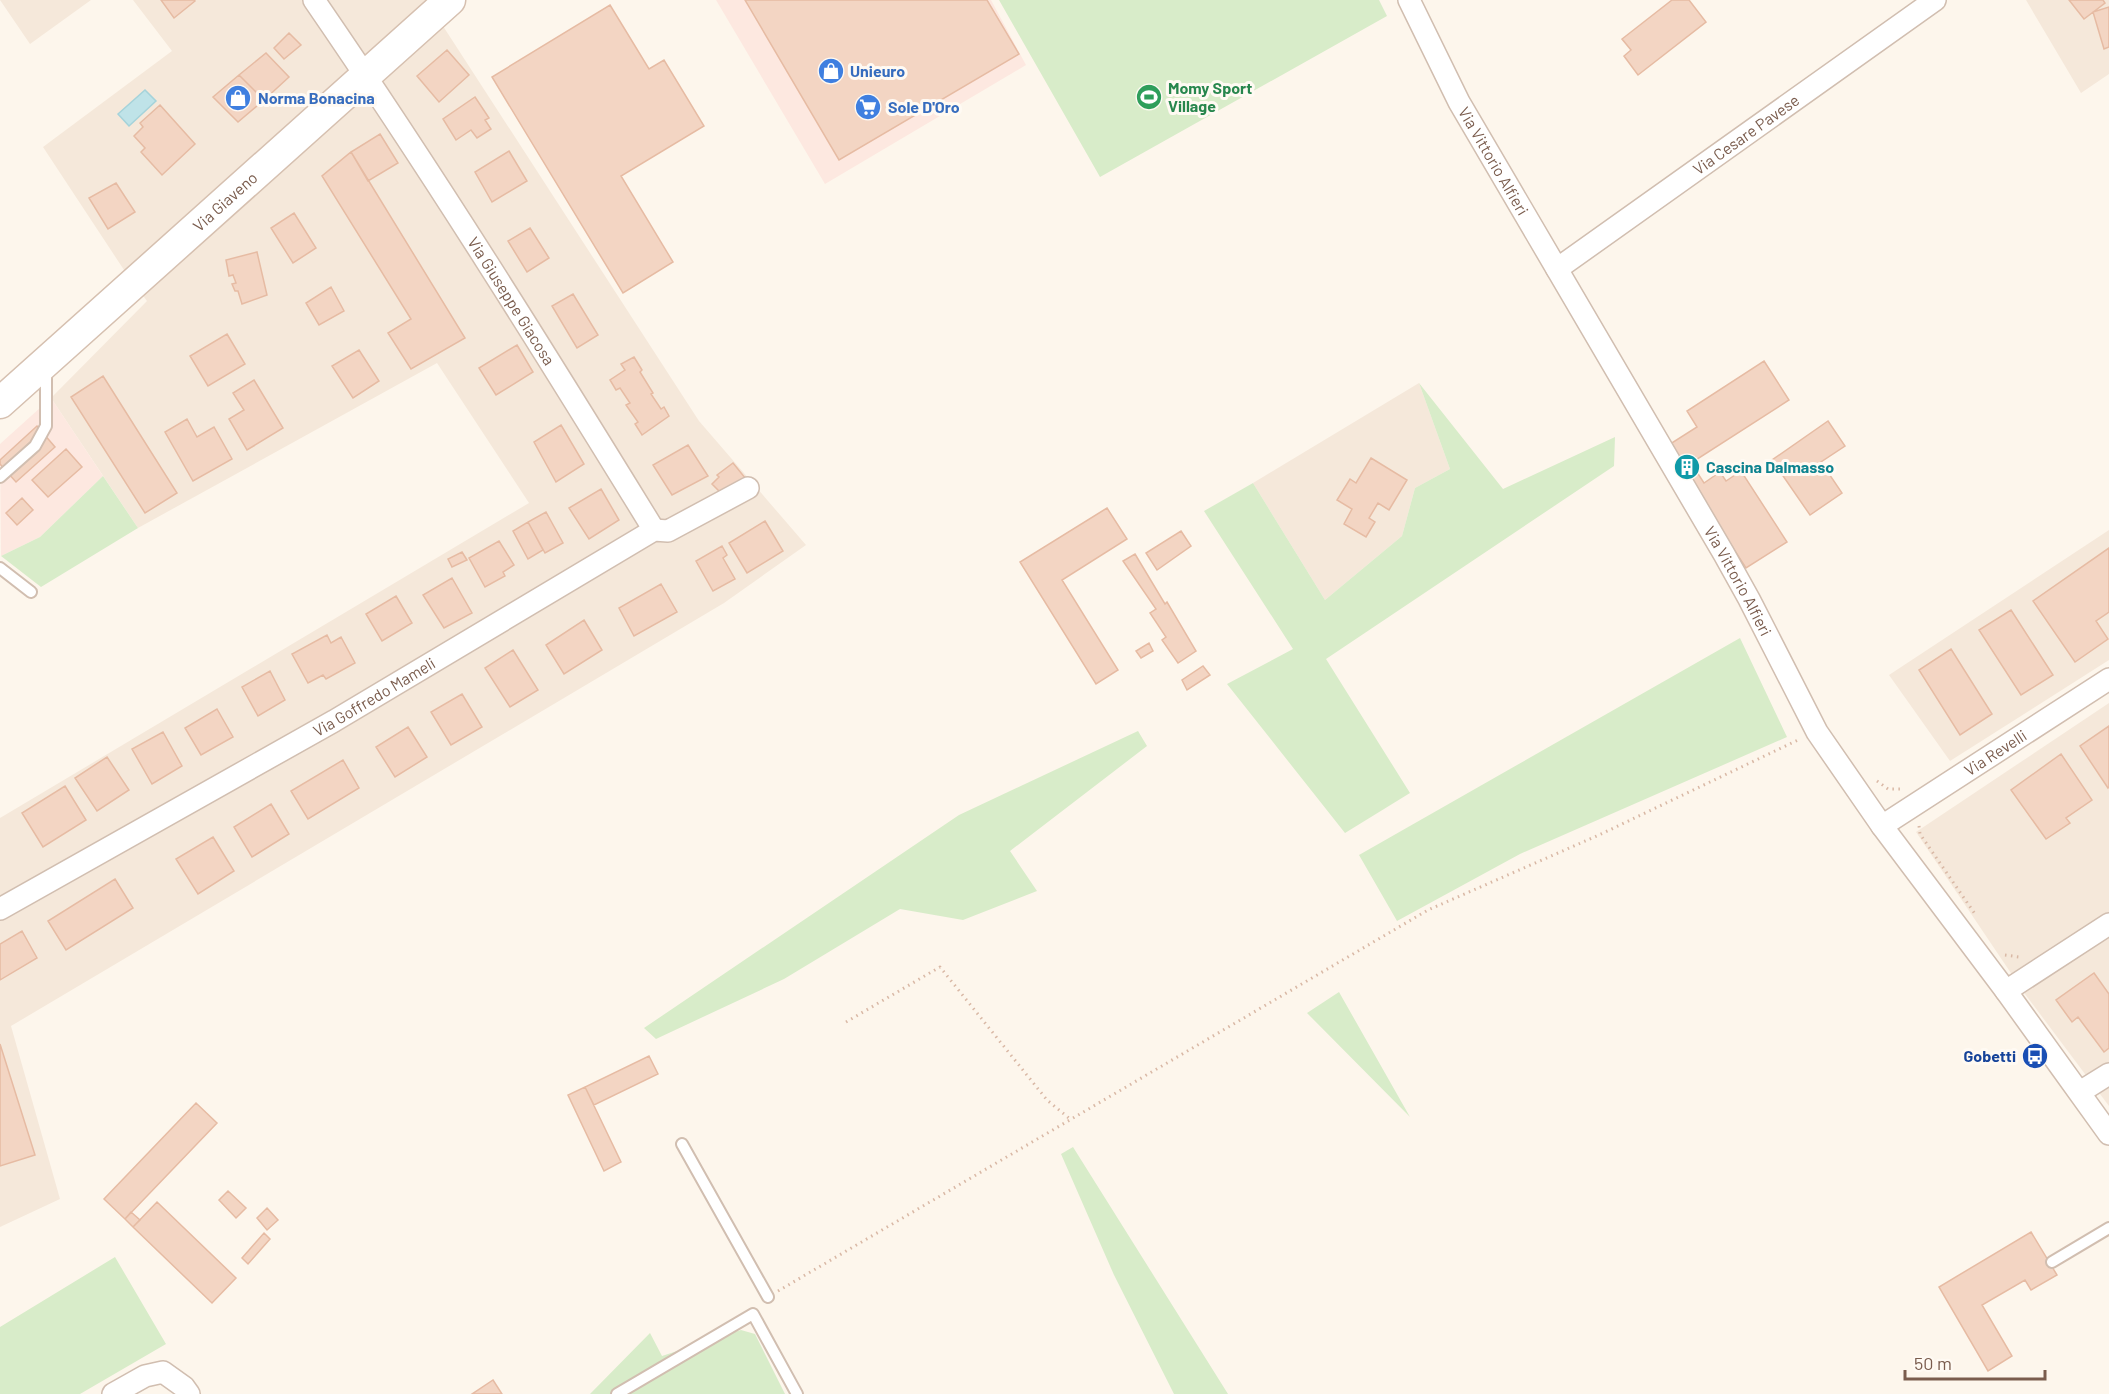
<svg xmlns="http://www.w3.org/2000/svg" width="2109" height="1394" font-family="Barlow,sans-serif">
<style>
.residential{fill:#f5e8da}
.commercial{fill:#fde8e0}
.green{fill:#d8ecc9}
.water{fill:#bfe3e8;stroke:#a5d3da;stroke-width:1.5}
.building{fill:#f3d5c3;stroke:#e6bba3;stroke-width:1.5}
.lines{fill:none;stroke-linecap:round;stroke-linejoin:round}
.service-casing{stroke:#d1beb0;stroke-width:14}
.minor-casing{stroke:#d1beb0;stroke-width:24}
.secondary-casing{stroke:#d6c0b0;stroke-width:33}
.path{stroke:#d9b8a5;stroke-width:3;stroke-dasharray:1.5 4.5;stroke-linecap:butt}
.service{stroke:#fff;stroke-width:10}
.minor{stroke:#fff;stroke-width:21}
.secondary{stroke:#fff;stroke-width:30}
.labels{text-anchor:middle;stroke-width:6;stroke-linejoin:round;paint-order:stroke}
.shop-label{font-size:16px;font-weight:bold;fill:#366cbe;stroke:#fffaf3;text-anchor:start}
.leisure-label{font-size:16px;font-weight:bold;fill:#27864d;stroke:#fffaf3;text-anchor:start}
.street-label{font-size:16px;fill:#7a5c4d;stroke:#fffaf3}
.culture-label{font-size:16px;font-weight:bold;fill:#0d838f;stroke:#fffaf3;text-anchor:start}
.transit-label{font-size:16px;font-weight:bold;fill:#164399;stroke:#fffaf3;text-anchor:end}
</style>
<rect width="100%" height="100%" fill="#fdf6ec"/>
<path class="residential" d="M0,0H91L30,44Z
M133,0H436L430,6L699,421L806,545L724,603L11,1026L60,1199L0,1227V818L529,503L437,363L138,528L51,398L147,301L126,273L43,147L172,51Z
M2026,0H2109V74L2081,93Z
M1419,383L1450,469L1415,488L1402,536L1325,600L1253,483Z
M2109,530V660L1950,761L1889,675Z
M2109,703V1106L2025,994L1916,832Z"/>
<path class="commercial" d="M716,0H991L1026,65L825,184Z
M51,398L103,476L40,537L1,556L0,444Z"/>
<path class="green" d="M999,0H1379L1387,16L1100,177Z
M1419,383L1503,489L1615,437L1614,466L1326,659L1410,793L1345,833L1227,684L1293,649L1204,511L1253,483L1325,600L1402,536L1415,488L1450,469Z
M103,476L138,528L41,587L1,556L40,537Z
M1740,638L1787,737L1520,854L1397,921L1359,855Z
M1138,731L1147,746L1010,851L1037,891L963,920L900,909L784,979L656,1039L644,1028L959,815Z
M1339,992L1410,1117L1307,1013Z
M1073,1147L1228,1394H1174L1114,1275L1061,1154Z
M115,1257L166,1344L80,1394H0V1327Z
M741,1330L755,1334L785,1394H590L650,1333L662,1356Z"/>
<path class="water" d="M145,90L156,101L129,126L118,114Z"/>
<path class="building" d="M161,0H194L195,1L174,18Z
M745,0H987L1019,54L839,160Z
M1672,0H1689L1706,22L1638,75L1624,56L1631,50L1622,39Z
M2069,0H2103L2105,3L2084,19Z
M610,5L649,69L664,60L704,126L621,176L673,262L623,293L492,77Z
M2109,7V47L2104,49L2093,12Z
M289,33L301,45L284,59L274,48Z
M447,50L469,75L439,102L417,76Z
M266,53L289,77L264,100L239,75Z
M239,75L264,100L238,122L213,97Z
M475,97L489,118L485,120L491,129L477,138L471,130L456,140L443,119Z
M160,105L195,144L162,175L141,152L145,148L134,136L143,127L140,123Z
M380,134L398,163L368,181L351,152Z
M509,151L527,181L492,202L475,172Z
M351,152L465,338L411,369L388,333L411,319L322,176Z
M116,183L135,212L108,229L89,198Z
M294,213L316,248L293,263L271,228Z
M530,228L549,258L527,272L508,241Z
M257,252L267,295L242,304L238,291H235L232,284L236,283L233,275L229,276L226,260Z
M331,287L344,311L319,325L306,303Z
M573,294L598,335L577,348L552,306Z
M227,334L245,364L208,386L190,356Z
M517,345L533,372L496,395L479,368Z
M359,350L379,381L353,398L332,366Z
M634,357L642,370L640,372L653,393L651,394L661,409L664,407L669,416L642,435L635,424L638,422L626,405L630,403L620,388L616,390L610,380L625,370L621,364Z
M1764,361L1789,400L1691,463L1704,483L1720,472L1726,481L1741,471L1787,542L1746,568L1667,446L1697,427L1687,411Z
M103,376L177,493L145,513L71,397Z
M254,380L283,428L247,450L229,419L244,410L233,393Z
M187,419L197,437L214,427L232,459L193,481L165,432Z
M1828,421L1845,446L1821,462L1842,493L1810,515L1772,460Z
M561,425L584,464L556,482L534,442Z
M37,426L55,447L16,482L0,464V460Z
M688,445L708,476L672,495L653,465Z
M66,449L82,467L48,497L32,480Z
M1371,458L1407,480L1389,510L1378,503L1369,518L1375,522L1366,537L1344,524L1352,509L1337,500L1350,479L1356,483Z
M733,463L746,479L721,493L712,484L719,477L717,475Z
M601,489L619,520L589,539L569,508Z
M22,498L33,510L17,525L6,513Z
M1107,508L1127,539L1062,580L1118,670L1096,684L1020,562Z
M546,512L563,543L545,553L528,522Z
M765,521L783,551L747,573L729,543Z
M528,522L543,550L528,559L513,531Z
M1181,531L1191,546L1157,570L1146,553Z
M499,541L514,565L503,572L505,576L485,587L469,558Z
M722,546L727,555L723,558L735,579L713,591L696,561Z
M2109,548V612L2096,621L2108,639L2075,662L2033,601Z
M462,552L467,560L452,567L448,559Z
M1135,554L1165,604L1167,602L1196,651L1178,663L1162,640L1166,637L1150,613L1156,609L1123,561Z
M452,578L472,613L444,628L423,595Z
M661,584L677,612L634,636L619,608Z
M396,596L412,623L382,641L366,614Z
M2011,610L2053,675L2021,695L1979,630Z
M584,620L602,650L564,674L546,645Z
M327,635L331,643L341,637L355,663L326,679L323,675L308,683L292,654Z
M1149,643L1153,651L1141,658L1136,651Z
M1951,649L1992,714L1960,735L1919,670Z
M513,650L538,690L510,707L485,668Z
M1203,666L1210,675L1187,690L1182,680Z
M270,671L285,700L258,716L242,687Z
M462,694L482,727L451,745L431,712Z
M217,709L233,737L201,755L185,728Z
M2109,726V787L2108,788L2080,746Z
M408,727L427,757L395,777L376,747Z
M163,732L182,766L152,784L132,749Z
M2061,754L2092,800L2066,818L2070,823L2046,839L2011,790Z
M107,757L129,790L97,811L75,778Z
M343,760L359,788L308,819L291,791Z
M65,786L86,820L43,847L22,813Z
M271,804L289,834L252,857L234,827Z
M213,837L234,871L198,894L176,859Z
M115,879L133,908L66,950L48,921Z
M22,931L37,958L0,980V944Z
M2094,973L2109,994V1048L2104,1052L2078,1017L2072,1022L2056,1000Z
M0,1044L35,1155L0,1166Z
M649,1056L658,1074L594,1105L585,1087Z
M585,1087L621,1162L604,1171L568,1095Z
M196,1103L217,1123L125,1219L104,1199Z
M228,1191L246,1208L236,1218L219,1200Z
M157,1202L236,1278L212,1303L133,1227Z
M267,1208L278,1220L267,1230L257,1218Z
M131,1212L140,1220L133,1227L125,1219Z
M2031,1232L2057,1275L2031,1290L2025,1280L1982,1305L2012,1356L1988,1371L1939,1287Z
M264,1233L270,1239L248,1264L242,1258Z
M493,1380L502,1394H472Z"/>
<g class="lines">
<g class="service-casing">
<path id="service" d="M0,477L35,446L46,426V370
M0,568L31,592
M682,1144L768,1297
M2052,1262L2109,1228
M617,1394L753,1314L797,1394"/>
</g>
<g class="minor-casing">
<g id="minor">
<path id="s1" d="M314,0C433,173 544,351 654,530"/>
<path id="s2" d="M1409,0L1459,102L1724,554L1749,599L1817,732L1882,826L2006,991L2109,1134"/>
<path id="s3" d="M1557,269L1935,0"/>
<path id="s4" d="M1882,826L2109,679"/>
<path id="s5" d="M0,909L334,721L654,530L668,531L748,488"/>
<path d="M2006,991L2109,924"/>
<path d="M2080,1092L2109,1074"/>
<path d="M113,1394L145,1376L163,1372L184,1387L189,1394"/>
</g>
</g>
<g class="secondary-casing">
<g id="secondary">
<path id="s6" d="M0,403L450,0"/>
</g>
</g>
<path class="path" d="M1877,781L1888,789H1900
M1919,826L1920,834L1975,914
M2005,955L2019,957
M846,1022L940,967L1047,1100L1070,1119
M778,1291L1428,910L1599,835L1798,740"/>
<use href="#service" class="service"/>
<use href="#minor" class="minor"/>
<use href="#secondary" class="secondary"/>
</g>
<defs>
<g id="shop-disc" transform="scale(1.35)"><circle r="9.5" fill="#3f7fe0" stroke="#fffaf3"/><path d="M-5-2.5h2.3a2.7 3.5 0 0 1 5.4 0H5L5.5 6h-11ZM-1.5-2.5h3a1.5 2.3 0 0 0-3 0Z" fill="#fff"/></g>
<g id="stadium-disc" transform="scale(1.35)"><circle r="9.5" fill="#2e9e5b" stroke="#fffaf3"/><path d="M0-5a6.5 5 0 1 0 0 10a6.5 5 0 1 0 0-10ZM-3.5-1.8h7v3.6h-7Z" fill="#fff"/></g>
<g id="supermarket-disc" transform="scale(1.35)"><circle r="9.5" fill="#3f7fe0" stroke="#fffaf3"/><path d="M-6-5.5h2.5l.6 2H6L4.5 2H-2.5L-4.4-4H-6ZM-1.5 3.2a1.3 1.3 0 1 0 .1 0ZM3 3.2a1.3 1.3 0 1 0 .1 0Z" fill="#fff"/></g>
<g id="building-disc" transform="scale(1.35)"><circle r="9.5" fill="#0f9aa8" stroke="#fffaf3"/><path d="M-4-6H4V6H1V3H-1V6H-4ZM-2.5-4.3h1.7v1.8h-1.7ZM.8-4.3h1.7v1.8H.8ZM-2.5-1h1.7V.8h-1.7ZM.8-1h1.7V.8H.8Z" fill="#fff"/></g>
<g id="bus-disc" transform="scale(1.35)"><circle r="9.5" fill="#1a4fb4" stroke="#fffaf3"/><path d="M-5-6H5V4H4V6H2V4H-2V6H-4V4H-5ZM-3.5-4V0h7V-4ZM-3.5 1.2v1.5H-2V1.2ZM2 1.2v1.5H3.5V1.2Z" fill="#fff"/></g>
</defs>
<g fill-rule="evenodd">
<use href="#shop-disc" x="831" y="71"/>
<use href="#stadium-disc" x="1149" y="97"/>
<use href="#shop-disc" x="238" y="98"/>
<use href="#supermarket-disc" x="868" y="107"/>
<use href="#building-disc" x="1687" y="467"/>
<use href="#bus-disc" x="2035" y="1056"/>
</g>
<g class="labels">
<g class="shop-label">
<text x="850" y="77">Unieuro</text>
<text x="258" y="104">Norma Bonacina</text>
<text x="888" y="113">Sole D'Oro</text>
</g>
<g class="leisure-label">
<text x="1168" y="94">Momy Sport<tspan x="1168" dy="18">Village</tspan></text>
</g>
<g class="street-label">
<text dy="6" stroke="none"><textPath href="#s3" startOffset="232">Via Cesare Pavese</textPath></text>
<text dy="6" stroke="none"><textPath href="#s2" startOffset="182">Via Vittorio Alfieri</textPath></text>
<text dy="6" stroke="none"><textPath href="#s6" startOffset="302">Via Giaveno</textPath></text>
<text dy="6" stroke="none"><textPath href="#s1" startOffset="360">Via Giuseppe Giacosa</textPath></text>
<text dy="6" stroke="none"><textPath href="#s2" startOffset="668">Via Vittorio Alfieri</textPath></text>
<text dy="6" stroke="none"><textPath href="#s5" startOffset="430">Via Goffredo Mameli</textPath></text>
<text dy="6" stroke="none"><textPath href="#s4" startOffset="135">Via Revelli</textPath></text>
</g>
<g class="culture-label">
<text x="1706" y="473">Cascina Dalmasso</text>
</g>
<g class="transit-label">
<text x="2016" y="1062">Gobetti</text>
</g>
</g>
<path d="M1905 1370v9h140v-9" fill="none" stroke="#7a5c4d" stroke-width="3"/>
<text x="1914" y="1370" font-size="18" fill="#7a5c4d" stroke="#fffaf3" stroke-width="4.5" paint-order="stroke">50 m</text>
</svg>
